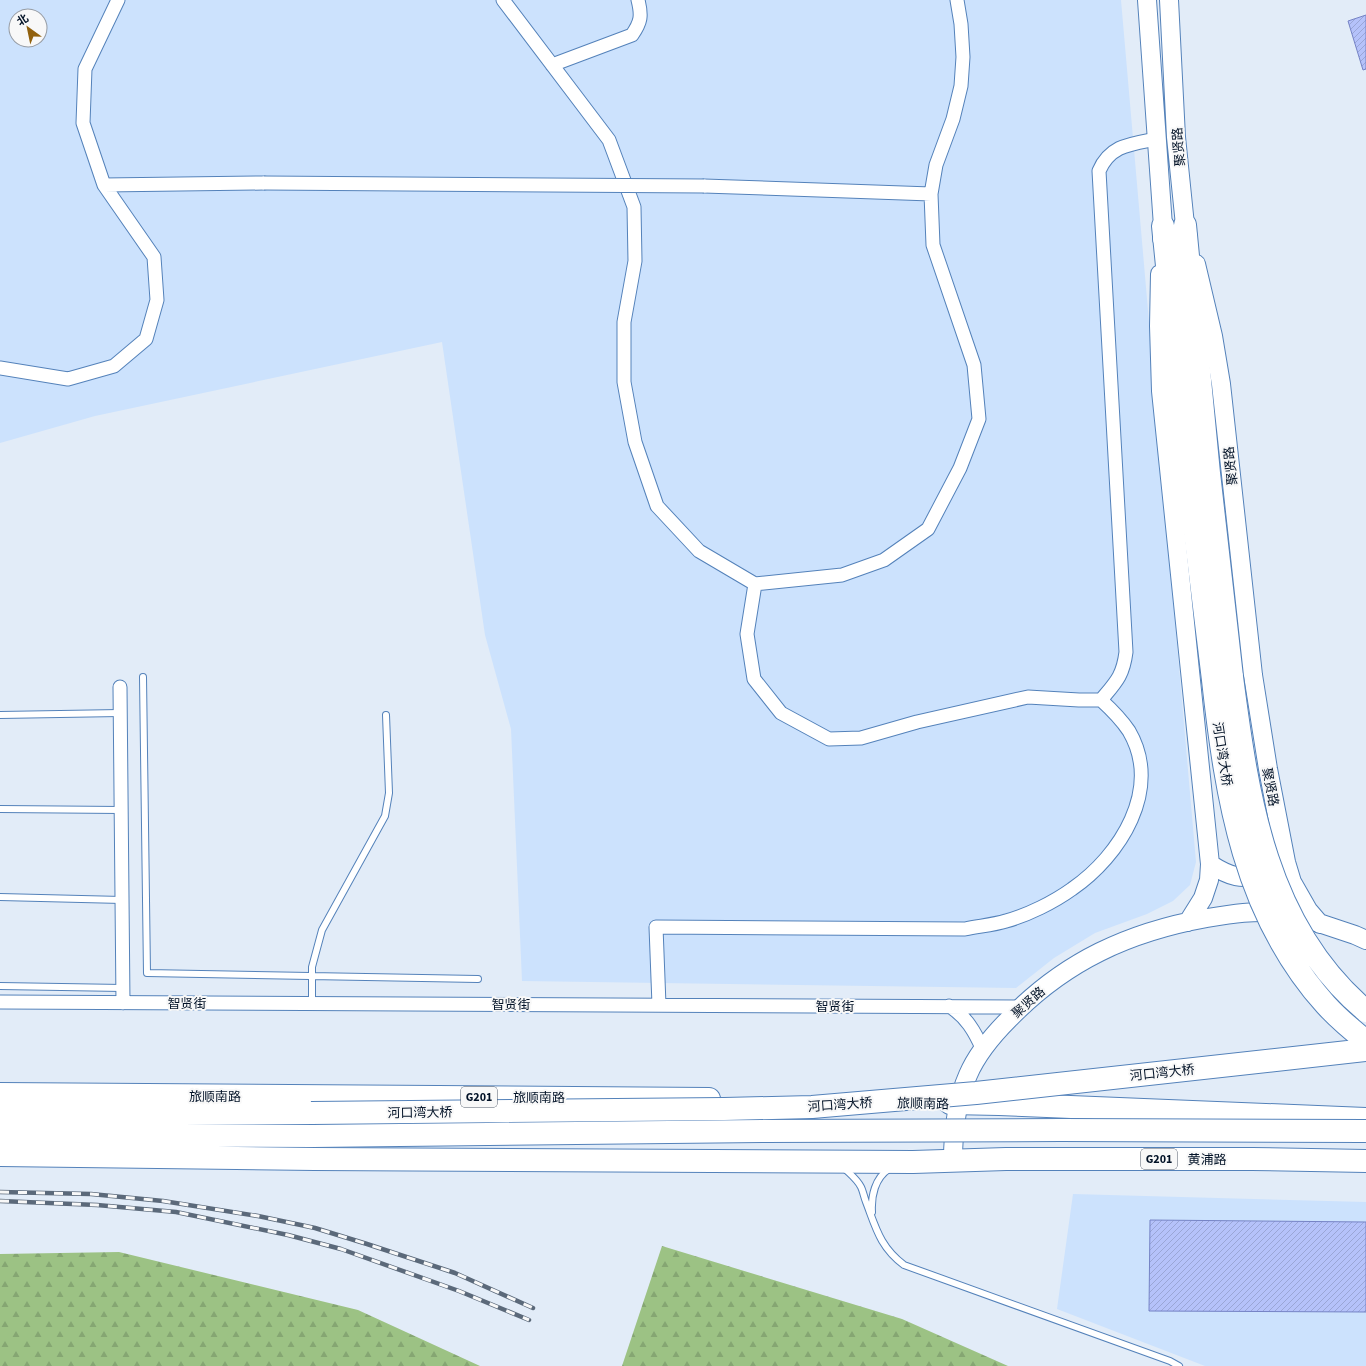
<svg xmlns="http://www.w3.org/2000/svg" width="1366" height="1366" font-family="'Source Sans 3','Noto Sans SC',sans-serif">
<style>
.built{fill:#cce2fd;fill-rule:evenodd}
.forest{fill:url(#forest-firs)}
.building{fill:url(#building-hatch);stroke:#7583c5}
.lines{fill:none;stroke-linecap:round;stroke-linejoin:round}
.lane-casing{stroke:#5482ba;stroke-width:8}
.street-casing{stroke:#5482ba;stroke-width:15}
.secondary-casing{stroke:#5482ba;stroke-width:20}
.highway-casing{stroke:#5482ba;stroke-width:24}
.lane{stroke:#fff;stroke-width:6}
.street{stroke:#fff;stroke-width:13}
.secondary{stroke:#fff;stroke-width:18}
.highway{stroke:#fff;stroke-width:22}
.rail-casing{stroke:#5b697a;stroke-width:4.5}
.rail{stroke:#f8f8f8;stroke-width:3;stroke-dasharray:9;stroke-linecap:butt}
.street-bridge-casing{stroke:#5482ba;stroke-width:15;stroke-linecap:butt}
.highway-bridge-casing{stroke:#5482ba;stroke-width:24;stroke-linecap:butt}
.street-bridge{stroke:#fff;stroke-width:13}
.highway-bridge{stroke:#fff;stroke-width:22}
.labels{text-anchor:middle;stroke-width:4;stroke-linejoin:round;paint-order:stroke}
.shield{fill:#f8f8f8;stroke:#4c5766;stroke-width:1}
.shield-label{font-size:12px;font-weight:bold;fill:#021227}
.street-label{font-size:13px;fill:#021227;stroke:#f8f8f8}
</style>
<defs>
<pattern id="forest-firs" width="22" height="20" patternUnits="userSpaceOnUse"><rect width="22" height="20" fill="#9cc284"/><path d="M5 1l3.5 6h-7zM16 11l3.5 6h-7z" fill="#85a672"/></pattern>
<pattern id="building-hatch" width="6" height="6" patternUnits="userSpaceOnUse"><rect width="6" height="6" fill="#b5c2fa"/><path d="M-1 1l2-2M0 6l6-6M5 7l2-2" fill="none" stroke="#9aa6d6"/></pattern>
</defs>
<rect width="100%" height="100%" fill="#e2ecf8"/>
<path class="built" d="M0,0H1121L1196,862L1190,885L1173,901L1147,914L1095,933L1054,958L1016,988L522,981L511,729L485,635L442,342L95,416L0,443ZM16,16H40V40H16Z
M1073,1194L1366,1202V1366H1205L1057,1309Z"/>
<path class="forest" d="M662,1246L902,1319L1008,1366H622Z
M119,1252L358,1310L480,1366H0V1254Z"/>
<path class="building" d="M1366,15V69L1363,70L1348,21Z
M1150,1220L1366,1222V1312L1149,1311Z"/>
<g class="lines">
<g class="lane-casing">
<path id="lane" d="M143,677L147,973L478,979
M0,715L120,713
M0,809L121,810
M0,897L122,900
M0,986L123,988
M312,1004V967L322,930L385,816L389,793L386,715
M844,1168C850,1174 857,1179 861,1187C863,1191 864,1197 866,1202C876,1228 880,1247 904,1265L1170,1361L1179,1366
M872,1212C871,1196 875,1178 889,1169"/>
</g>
<g class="street-casing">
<path id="street" d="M503,0L609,140L634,207L635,261L624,322V382L635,442L657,506L699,551L755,584L842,575L884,560L928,529L960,468L979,419L974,365L933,245L931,194L936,165L953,119L961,86L963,57L961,24L957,0
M552,65L632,35C641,22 642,16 638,0
M104,185L264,183
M704,186L931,194
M0,368L68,379L114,366L146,339L157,300L154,257L104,185L83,123L85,69L118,0
M120,687L123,1003
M1101,700C1116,682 1123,676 1126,652L1099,171C1110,145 1131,144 1156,139
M0,1002L1021,1007
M659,1005L656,927L965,929C979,926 993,925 1006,921C1028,915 1054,902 1072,889C1120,856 1163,789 1129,731C1121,719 1112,710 1101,700H1079L1028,697L917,722L861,738L829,739L781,713L754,679L747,634L755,584
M949,1006C966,1016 975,1032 983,1050"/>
</g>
<g class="secondary-casing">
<path id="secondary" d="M1147,0L1163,226L1162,239
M1169,0L1176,137L1185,225L1188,237
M1196,264L1213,336L1221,384L1253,675L1268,769L1286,862L1292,882L1308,910L1320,924
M1160,274L1159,326L1161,391L1210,864L1209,880L1203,898L1188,922
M1210,864C1230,877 1241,880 1265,874
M1310,920L1355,935L1366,940
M953,1161C953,1131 956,1102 968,1075C977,1054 993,1035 1009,1019C1065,961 1129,932 1207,918C1231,914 1256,910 1280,913"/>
</g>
<g class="highway-casing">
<path id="highway" d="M1185,225L1209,473L1232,677
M1163,226L1188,475L1213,680
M0,1094L709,1099
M950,1103L999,1104L1366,1119
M0,1115L311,1113
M0,1135L313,1136
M0,1155L315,1159L913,1162L1006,1159H1252L1366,1161"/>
</g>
<use href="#lane" class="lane"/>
<use href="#street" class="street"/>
<use href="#secondary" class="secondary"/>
<use href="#highway" class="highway"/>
<g class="rail-casing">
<path id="rail" d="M0,1192L91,1194L163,1201L258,1216L315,1228L367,1244L455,1273L533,1308
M0,1201L97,1205L176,1212L288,1235L341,1249L459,1291L529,1320"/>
</g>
<use href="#rail" class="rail"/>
<g class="street-bridge-casing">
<path id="street-bridge" d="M264,183L704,186"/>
</g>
<g class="highway-bridge-casing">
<path id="highway-bridge" d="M1232,677C1248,799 1266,927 1366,1011
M1213,680C1226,797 1244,914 1326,1005C1338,1018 1352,1030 1366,1041
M311,1113L724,1109L812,1107L976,1093L1366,1050
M313,1136L762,1131L1061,1130L1366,1131"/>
</g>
<use href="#street-bridge" class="street-bridge"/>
<use href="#highway-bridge" class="highway-bridge"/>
</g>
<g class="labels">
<g class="shield">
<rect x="461" y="1087" width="36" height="20" rx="3"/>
<rect x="1141" y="1149" width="36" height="20" rx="3"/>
</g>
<g class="shield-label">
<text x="479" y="1101">G201</text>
<text x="1159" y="1163">G201</text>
</g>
<g class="street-label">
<text transform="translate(1178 147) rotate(-95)" y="5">聚贤路</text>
<text transform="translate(1230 466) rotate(-96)" y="5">聚贤路</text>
<text transform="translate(1223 754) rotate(81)" y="5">河口湾大桥</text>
<text transform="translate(1271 787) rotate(79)" y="5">聚贤路</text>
<text transform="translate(1028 1002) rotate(-42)" y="5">聚贤路</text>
<text x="187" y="1008">智贤街</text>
<text x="511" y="1009">智贤街</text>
<text x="835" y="1011">智贤街</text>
<text transform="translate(1162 1072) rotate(-6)" y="5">河口湾大桥</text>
<text x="215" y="1101">旅顺南路</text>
<text x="539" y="1102">旅顺南路</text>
<text transform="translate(923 1103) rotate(1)" y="5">旅顺南路</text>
<text transform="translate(840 1104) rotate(-4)" y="5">河口湾大桥</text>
<text transform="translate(420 1112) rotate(-1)" y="5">河口湾大桥</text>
<text x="1207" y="1164">黄浦路</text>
</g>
</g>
<g transform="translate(28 28) rotate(327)"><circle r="19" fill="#f8f8f8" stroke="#969ca4"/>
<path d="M0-3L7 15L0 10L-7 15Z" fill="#91610e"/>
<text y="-6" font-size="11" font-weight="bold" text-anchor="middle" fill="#021227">北</text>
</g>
</svg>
